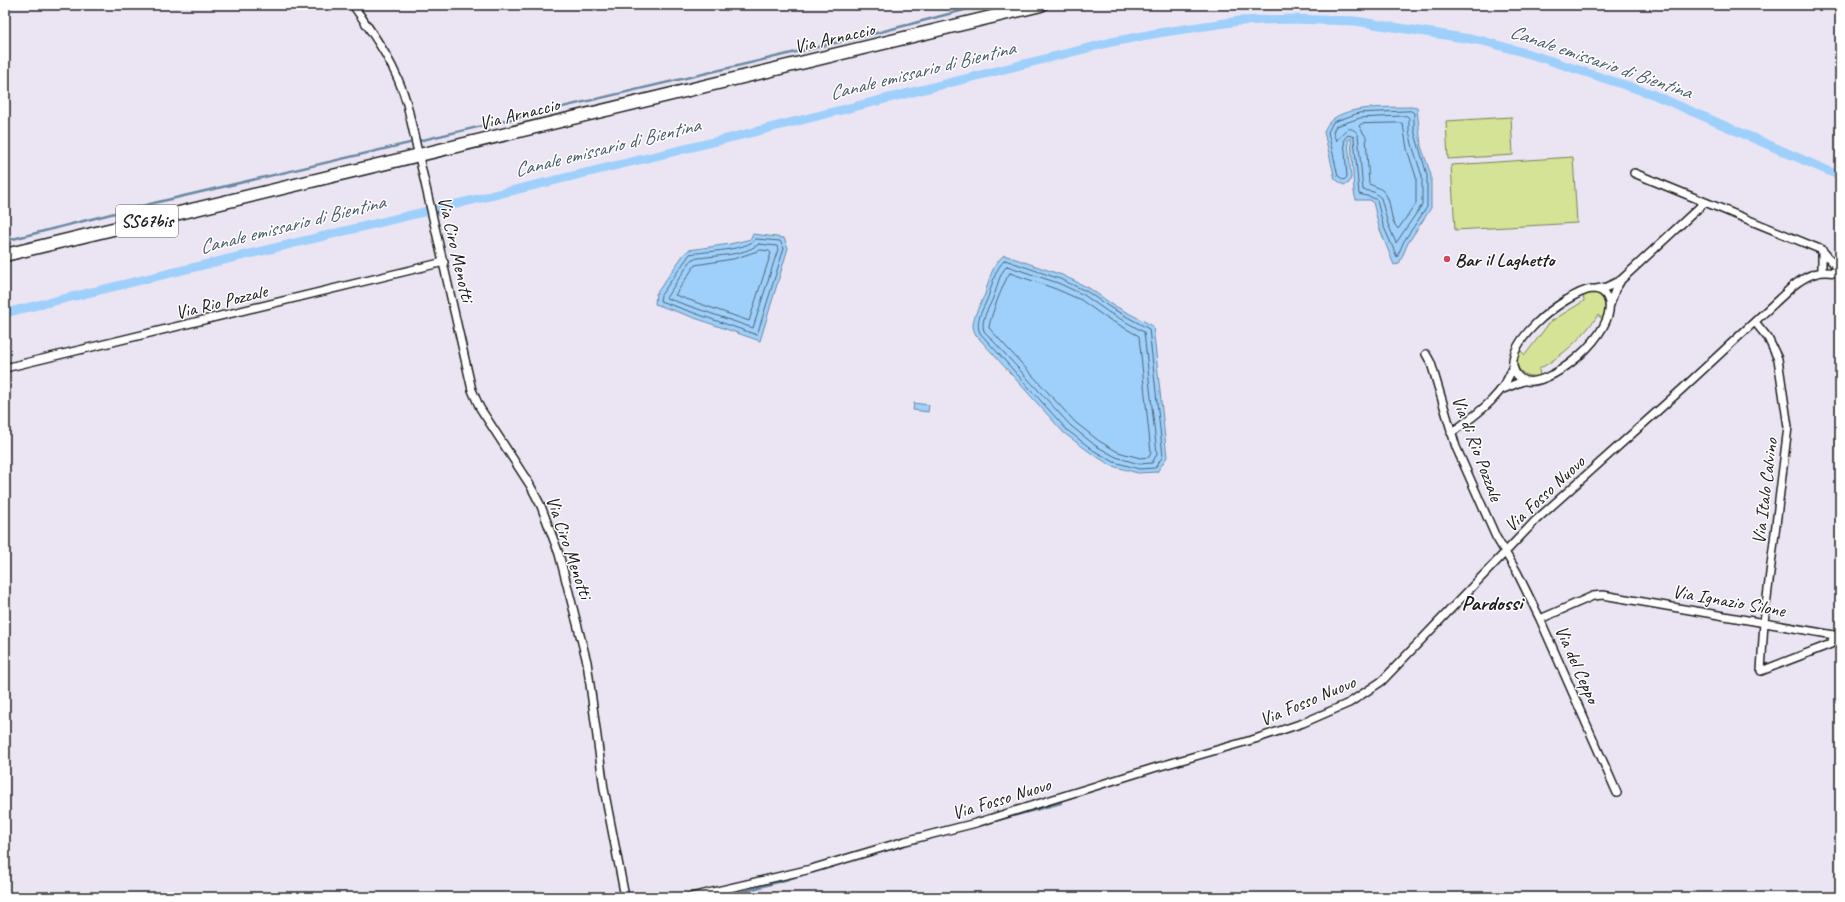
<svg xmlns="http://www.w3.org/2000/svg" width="1845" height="902" font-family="Caveat,sans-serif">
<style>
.green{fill:#d4e396;stroke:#788059}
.water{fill:#9ed0fb;stroke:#6a88a2}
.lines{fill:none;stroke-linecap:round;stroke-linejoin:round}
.shore{stroke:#506475;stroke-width:1}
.stream{stroke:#6a88a2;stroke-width:2.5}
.canal{stroke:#9ed0fb;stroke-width:9}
.minor-casing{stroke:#1c1c1c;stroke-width:10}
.primary-casing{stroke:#1c1c1c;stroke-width:15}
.minor{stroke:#fff;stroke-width:7}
.primary{stroke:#fff;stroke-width:12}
.poi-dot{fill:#d1495b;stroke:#fff;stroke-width:1.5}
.labels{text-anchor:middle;stroke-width:3;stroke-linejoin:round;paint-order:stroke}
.shield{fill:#fff;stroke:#606060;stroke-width:1}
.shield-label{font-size:18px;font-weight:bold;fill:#1c1c1c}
.street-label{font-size:19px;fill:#1c1c1c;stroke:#fff}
.poi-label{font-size:19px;font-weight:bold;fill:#1c1c1c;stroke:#fff;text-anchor:start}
.water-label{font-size:20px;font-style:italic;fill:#4a5b6a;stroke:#fff}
.quarter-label{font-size:21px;font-weight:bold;fill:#1c1c1c;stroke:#fff}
</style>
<rect width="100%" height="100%" fill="#ebe5f3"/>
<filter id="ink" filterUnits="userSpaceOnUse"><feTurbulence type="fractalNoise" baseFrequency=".025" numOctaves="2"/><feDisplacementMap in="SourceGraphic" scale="8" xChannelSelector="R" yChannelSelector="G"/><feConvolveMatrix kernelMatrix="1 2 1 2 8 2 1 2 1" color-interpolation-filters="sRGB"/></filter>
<g filter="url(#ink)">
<path class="green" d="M1511,117L1513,155L1448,159L1446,121Z
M1573,157L1577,223L1455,230L1451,165Z
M1594,292C1606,297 1608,309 1603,320L1598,315C1582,338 1564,355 1539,369L1540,376C1523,379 1510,366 1520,350L1525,355L1550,322L1584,301L1583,293Z"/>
<path class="water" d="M1411,107L1417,108L1421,146L1431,175V208L1408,243L1399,264L1394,265L1379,227L1373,202L1370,200H1356L1354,192L1351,139H1348L1351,178L1349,183L1344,185L1335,179L1324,132C1332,103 1387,108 1411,107Z
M753,234L784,238L788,248L760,341L655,304L656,294L684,254L689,250L730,244L751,239Z
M1004,255L1062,275L1089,288L1113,305L1153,326L1167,457L1157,472L1138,473L1112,466L1091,453L1064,433L976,335C975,333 973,329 973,326C973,315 981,304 985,294C989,280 992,265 1004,255Z
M914,403L929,405L928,412L913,410Z"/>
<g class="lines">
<path class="shore" d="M1411,111L1414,113V130L1427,175V207L1404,241L1397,257L1383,225L1377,200L1371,197L1359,194L1354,137L1348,135L1344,139L1347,177L1344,180L1338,176L1328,132L1333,122L1359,113Z
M1407,116L1409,118V131L1413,148L1422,176V205L1396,243L1388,224L1381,198L1374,192L1363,190L1358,134C1347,121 1343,135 1336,141L1333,132L1336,126L1360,118Z
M1401,123L1403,124L1407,149L1416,177V204L1398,229C1388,219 1393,200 1383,191C1379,187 1373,186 1369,184L1366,137L1359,126L1361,124Z
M756,239L780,241L784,248L757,335L660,301L661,295L690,254C706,251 746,251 756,239Z
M759,244L777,246L778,249L753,328L666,298L692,259C713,255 742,257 759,244Z
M761,250L769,251L771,253L749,321L675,295L695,265L733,259Z
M1005,260L1060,279L1086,291L1111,308L1149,329L1163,456L1155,468L1139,469L1114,462L1093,450L1067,430L980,333C974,319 985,308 989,294C993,282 995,269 1005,260Z
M1007,266L1058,283L1084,295L1108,312L1144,332L1157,454L1152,463L1139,464L1116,457L1096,446L1071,426L984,331C980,320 989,308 993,298C998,287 998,275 1007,266Z
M1010,273L1056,289L1081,300L1105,317L1139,336L1151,453L1149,457L1140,458L1118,452L1099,441L1075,422L989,328C989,320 1005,278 1010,273Z"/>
<path class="stream" d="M5,241L154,203L869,35L983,5
M990,822L1061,803
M869,855L953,832
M725,897L802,875"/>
<path class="canal" d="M5,313L734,137L1112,42L1158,33L1239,21L1291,19L1355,21L1483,41L1533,55L1652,94L1840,176"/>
<g class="minor-casing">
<path id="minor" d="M353,5C376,38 396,66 407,104L472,390L480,408L530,485L541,506L559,554L587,662L604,789L625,897
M1634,173L1705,202
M1822,272V250
M1592,289C1598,289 1604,291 1607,297C1624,329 1542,397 1520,378C1489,351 1567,292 1592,289Z
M1596,289L1607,287L1621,280L1705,202L1822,250L1840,271
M1610,305L1615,290L1620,282
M1426,354L1431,363L1456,447L1496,537L1517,572L1540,619L1617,793
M5,368L444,262
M1503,389L1523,381
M1451,433C1474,416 1506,395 1513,365
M1540,619L1593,596L1603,595L1834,635L1831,644L1761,671L1764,622L1788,427L1778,359L1768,338L1755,322
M691,897L811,869L905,841L976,823L1157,767L1255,739L1303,723L1349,703L1382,681L1536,520L1681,390L1793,286C1808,274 1821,269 1840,274"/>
</g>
<g class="primary-casing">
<path id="primary" d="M5,255L1041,5"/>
</g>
<use href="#minor" class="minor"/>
<use href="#primary" class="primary"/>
</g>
</g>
<circle class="poi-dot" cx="1447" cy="259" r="4"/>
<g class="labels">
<rect class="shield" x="116" y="205" width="62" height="32" rx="3"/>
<g class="shield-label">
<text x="147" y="227">SS67bis</text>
</g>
<g class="street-label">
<text transform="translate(834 37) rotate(-13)" y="7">Via Arnaccio</text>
<text transform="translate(519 113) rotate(-14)" y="7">Via Arnaccio</text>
<text transform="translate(457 249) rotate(77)" y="7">Via Ciro Menotti</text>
<text transform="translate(221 301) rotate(-14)" y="7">Via Rio Pozzale</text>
<text transform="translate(1478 448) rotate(69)" y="7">Via di Rio Pozzale</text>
<text transform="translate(1764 491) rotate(-83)" y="7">Via Italo Calvino</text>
<text transform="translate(1544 493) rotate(-43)" y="7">Via Fosso Nuovo</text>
<text transform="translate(570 547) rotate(71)" y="7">Via Ciro Menotti</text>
<text transform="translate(1729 600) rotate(10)" y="7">Via Ignazio Silone</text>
<text transform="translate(1578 664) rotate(66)" y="7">Via del Ceppo</text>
<text transform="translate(1307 700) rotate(-23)" y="7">Via Fosso Nuovo</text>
<text transform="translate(1001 798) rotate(-17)" y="7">Via Fosso Nuovo</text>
</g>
<g class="poi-label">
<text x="1455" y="266">Bar il Laghetto</text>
</g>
<g class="water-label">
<text transform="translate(1601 61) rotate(19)" y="7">Canale emissario di Bientina</text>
<text transform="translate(922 70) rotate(-14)" y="7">Canale emissario di Bientina</text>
<text transform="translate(607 147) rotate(-14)" y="7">Canale emissario di Bientina</text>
<text transform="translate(292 224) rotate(-14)" y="7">Canale emissario di Bientina</text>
</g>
<g class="quarter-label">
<text x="1492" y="610">Pardossi</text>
</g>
</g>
<rect width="1845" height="902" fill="none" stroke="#fff" stroke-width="20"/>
<rect x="10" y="10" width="1825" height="882" fill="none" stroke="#1c1c1c" stroke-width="1.5" filter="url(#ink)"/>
</svg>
